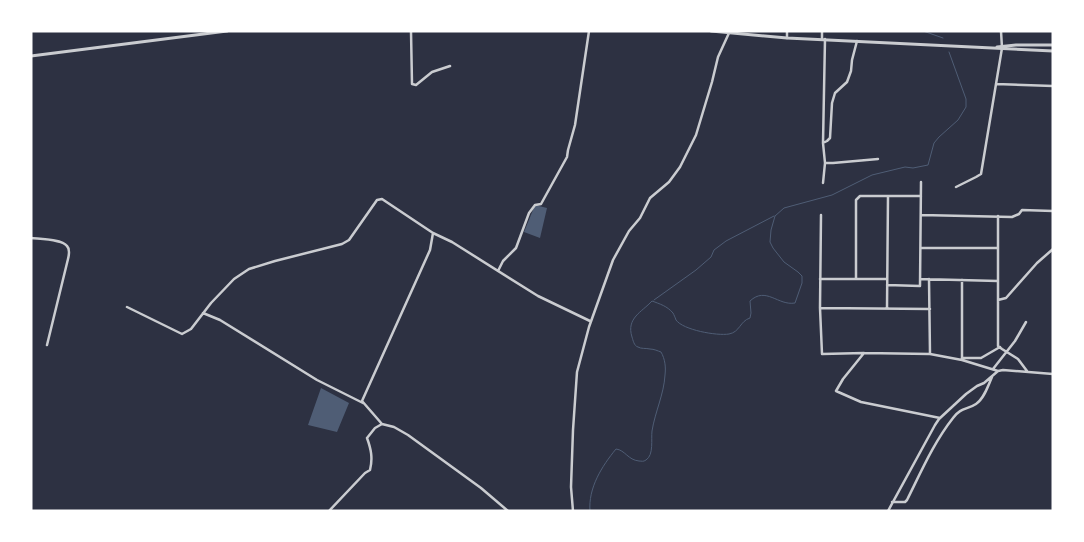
<svg xmlns="http://www.w3.org/2000/svg" width="1084" height="542" font-family="'Archivo Narrow',sans-serif">
<style>
.water{fill:#4f5d75}
.lines{fill:none;stroke-linecap:round;stroke-linejoin:round}
.stream{stroke:#4f5d75;stroke-width:1}
.minor{stroke:#caccd0;stroke-width:2.5}
.tertiary{stroke:#caccd0;stroke-width:3}
</style>
<rect width="100%" height="100%" fill="#2d3142"/>
<path class="water" d="M535,205L547,208L540,238L524,232Z
M321,388L349,403L337,432L308,425Z"/>
<g class="lines">
<path class="stream" d="M923,31L943,38
M654,300L696,270L711,257L714,250L726,241L774,216
M590,511C588,488 602,466 616,449C625,450 628,460 639,461C642,461 643,462 646,460C654,455 651,439 652,431C655,412 664,394 665,375C666,367 665,359 661,352C658,351 654,349 650,349C646,348 641,349 638,347C634,346 633,340 632,337C626,318 642,312 652,301C660,304 667,306 673,313C674,315 675,317 676,320C683,330 717,336 729,334C740,332 740,321 750,318L751,313L750,301C766,286 778,306 795,303L802,283V276L798,272L784,262L773,248L770,242L771,230L775,216L784,208L832,195L872,175L905,167L913,168L928,165L934,143L939,137L958,120L966,107V99L949,52"/>
<path class="minor" d="M411,31L412,84L416,85L432,72L450,66
M787,38V31
M822,39V31
M825,39L823,143L825,163H833L878,159
M996,84L1053,86
M823,143L827,141L830,138L832,103L835,93L847,82L851,71L852,60L857,41
M823,183L825,163
M956,187L976,177L981,174L1002,48L1001,31
M821,215L820,308L822,354L864,353
M921,215L1012,217L1019,214L1022,210L1053,211
M998,216V346L1002,349L1018,359L1027,371
M433,233L452,242L538,296L590,321
M31,238C40,239 62,239 67,246C70,249 69,255 68,259L47,345
M921,248H997
M498,271L503,261L516,248L529,213L535,205L541,204L567,157L568,150L575,125L589,31
M820,279H887
M856,279V200L860,196H921
M920,279L998,281
M929,279L930,354L962,360V280
M887,285L920,286L921,182
M998,300L1006,298L1037,263L1053,249
M127,307L182,334L191,329L211,303L234,279L249,269L275,261L342,244L349,240L377,200L382,199L433,233L430,250L362,401L382,424
M820,308L930,309
M887,308L888,196
M203,313L220,320L317,380L363,403
M930,354L864,353L843,379L836,391L861,402L940,418
M962,358H981L1000,347
M962,360L998,371
M993,369L1015,341L1026,322
M892,502H905L907,500C921,472 934,442 953,418C961,407 967,410 976,404C984,399 988,386 992,377
M329,511L365,473L370,470C373,458 371,449 367,438L375,428L382,424L394,427L408,435L481,488L508,511
M573,511L571,487L573,430L577,372L589,327L613,260L629,231L640,218L650,198L669,182L680,167L696,135L712,82L718,57L729,33
M888,511L935,425L939,419L966,394L977,386L984,383L998,371L1003,370L1053,374"/>
<path class="tertiary" d="M711,31L787,38L1053,51
M997,47L1016,45H1053
M31,56L227,31"/>
</g>
<rect width="1084" height="542" fill="none" stroke="#ffffff" stroke-width="65"/>
</svg>
